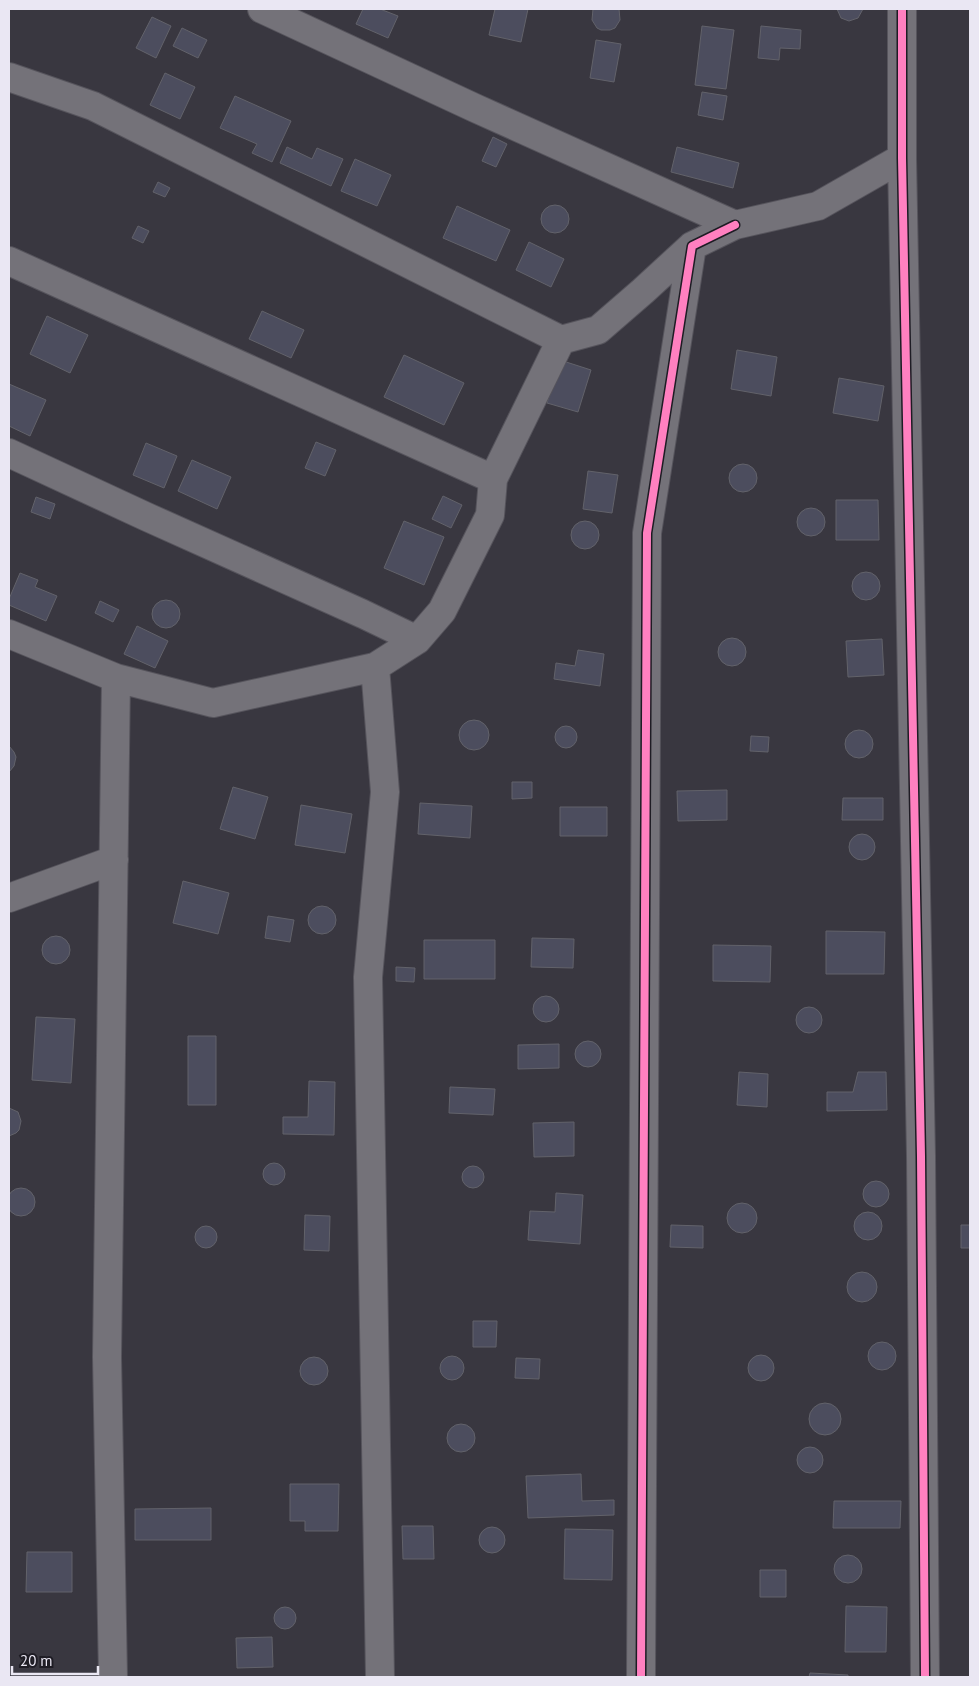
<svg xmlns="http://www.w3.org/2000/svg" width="979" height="1686" font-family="'PT Sans',sans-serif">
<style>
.building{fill:#4c4d5e;stroke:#62626a}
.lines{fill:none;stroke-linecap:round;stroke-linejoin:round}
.minor-casing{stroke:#56545c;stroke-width:30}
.minor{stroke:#747279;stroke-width:28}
.cycleway-casing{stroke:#1e1c24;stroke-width:11}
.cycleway{stroke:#ff80c0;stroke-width:8}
</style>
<rect width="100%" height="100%" fill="#393740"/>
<path class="building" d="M363,9H380L398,16L388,38L356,24Z
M495,9H528L521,42L489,35Z
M593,9H619L620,20L615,28L610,30H601L597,28L592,20Z
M837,9H863L858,18L849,21L841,18Z
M152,17L171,26L156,58L136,48Z
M702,26L734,30L726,89L695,85Z
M761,26L801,30L800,49L780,48L779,60L758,58Z
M182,28L207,40L198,58L173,46Z
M596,40L621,44L614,82L590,78Z
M165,73L195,87L180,119L150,105Z
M702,92L727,96L723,120L698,115Z
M235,96L291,121L272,162L252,153L257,144L220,128Z
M493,137L507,144L496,167L482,161Z
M287,147L312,159L317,148L343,159L331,186L280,163Z
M677,147L739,163L733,188L671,172Z
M355,159L391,175L377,206L341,191Z
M158,182L170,188L165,197L153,192Z
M541 219a14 14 0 1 1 28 0a14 14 0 1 1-28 0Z
M457,206L510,230L496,261L443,238Z
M138,226L149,231L143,243L132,238Z
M529,242L564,259L551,287L516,270Z
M262,311L304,330L291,358L249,339Z
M47,316L88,335L70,373L30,354Z
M737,350L777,357L771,396L731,389Z
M404,355L464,383L444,425L384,397Z
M560,360L591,370L578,412L547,403Z
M839,378L884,386L878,421L833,413Z
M9,384L46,400L30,436L9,426Z
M316,442L336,450L325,476L305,468Z
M146,443L177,456L164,488L133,475Z
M192,460L231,477L217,509L178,491Z
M729 478a14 14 0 1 1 28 0a14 14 0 1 1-28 0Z
M588,471L618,475L612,513L583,509Z
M443,496L462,505L451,528L432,519Z
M36,497L55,504L50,519L31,512Z
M836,500H878L879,540H836Z
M797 522a14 14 0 1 1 28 0a14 14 0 1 1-28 0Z
M571 535a14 14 0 1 1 28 0a14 14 0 1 1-28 0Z
M404,521L444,537L424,585L384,568Z
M852 586a14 14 0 1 1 28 0a14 14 0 1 1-28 0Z
M20,573L38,580L35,587L57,596L46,621L9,605V599Z
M152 614a14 14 0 1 1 28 0a14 14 0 1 1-28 0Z
M100,601L119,610L113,622L95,613Z
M137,626L168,641L155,668L124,654Z
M718 652a14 14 0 1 1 28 0a14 14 0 1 1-28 0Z
M882,639L884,675L848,677L846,641Z
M578,650L604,654L600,686L554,679L556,663L575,666Z
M459 735a15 15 0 1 1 30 0a15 15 0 1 1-30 0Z
M555 737a11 11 0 1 1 22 0a11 11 0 1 1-22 0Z
M845 744a14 14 0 1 1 28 0a14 14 0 1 1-28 0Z
M751,736L769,737L768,752L750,751Z
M9,746L14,752L16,757L14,766L9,772Z
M512,782H532V798L512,799Z
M233,787L268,797L255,839L220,829Z
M727,790V820L678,821L677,791Z
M843,798H883V820H842Z
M420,803L472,806L470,838L418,834Z
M301,805L352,814L345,853L295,845Z
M560,807H607V836H560Z
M849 847a13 13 0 1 1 26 0a13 13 0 1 1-26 0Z
M183,881L229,893L218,934L173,923Z
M308 920a14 14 0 1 1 28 0a14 14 0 1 1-28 0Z
M268,916L294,920L290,942L265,938Z
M826,931L885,932L884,974H826Z
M42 950a14 14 0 1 1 28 0a14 14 0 1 1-28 0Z
M532,938L574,939L573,968L531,967Z
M424,940H495V979H424Z
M713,945L771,946L770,982L713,981Z
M396,967L415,968L414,982L396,981Z
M533 1009a13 13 0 1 1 26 0a13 13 0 1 1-26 0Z
M796 1020a13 13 0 1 1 26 0a13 13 0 1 1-26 0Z
M36,1017L75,1019L71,1083L32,1080Z
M188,1036H216V1105H188Z
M575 1054a13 13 0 1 1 26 0a13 13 0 1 1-26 0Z
M559,1044V1068L518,1069V1045Z
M739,1072L768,1074L767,1107L737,1105Z
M858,1072H886L887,1110L827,1111V1092H853Z
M309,1081L335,1082L334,1135L283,1134V1117H308Z
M450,1087L495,1089L493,1115L449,1113Z
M9,1108L18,1112L21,1121L19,1130L16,1133L9,1136Z
M574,1122V1156L534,1157L533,1123Z
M263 1174a11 11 0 1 1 22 0a11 11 0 1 1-22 0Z
M462 1177a11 11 0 1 1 22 0a11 11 0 1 1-22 0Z
M863 1194a13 13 0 1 1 26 0a13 13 0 1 1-26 0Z
M7 1202a14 14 0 1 1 28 0a14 14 0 1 1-28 0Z
M556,1193L583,1195L580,1244L528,1240L530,1211L555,1212Z
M727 1218a15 15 0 1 1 30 0a15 15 0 1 1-30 0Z
M854 1226a14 14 0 1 1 28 0a14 14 0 1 1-28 0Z
M305,1215L330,1216L329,1251L304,1250Z
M671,1225L703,1226V1248L670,1247Z
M961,1225H970V1248H961Z
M195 1237a11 11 0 1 1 22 0a11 11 0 1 1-22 0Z
M847 1287a15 15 0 1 1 30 0a15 15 0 1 1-30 0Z
M473,1321H497L496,1347H473Z
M868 1356a14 14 0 1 1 28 0a14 14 0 1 1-28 0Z
M748 1368a13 13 0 1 1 26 0a13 13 0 1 1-26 0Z
M440 1368a12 12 0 1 1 24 0a12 12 0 1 1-24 0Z
M300 1371a14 14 0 1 1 28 0a14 14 0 1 1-28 0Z
M516,1358L540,1359L539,1379L515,1378Z
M809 1419a16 16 0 1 1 32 0a16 16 0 1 1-32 0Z
M447 1438a14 14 0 1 1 28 0a14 14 0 1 1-28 0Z
M797 1460a13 13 0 1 1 26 0a13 13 0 1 1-26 0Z
M581,1474L582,1501L614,1500V1515L528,1518L526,1476Z
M290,1484H339L338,1531H305V1521H290Z
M834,1501H901L900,1528H833Z
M211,1508V1540H135V1509Z
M402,1526H433L434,1559H403Z
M479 1540a13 13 0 1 1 26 0a13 13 0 1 1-26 0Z
M565,1529L613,1530L612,1580L564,1579Z
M27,1552H72V1592H26Z
M834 1569a14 14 0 1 1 28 0a14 14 0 1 1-28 0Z
M760,1570H786V1597H760Z
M846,1606L887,1607L886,1652H845Z
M274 1618a11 11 0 1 1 22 0a11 11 0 1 1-22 0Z
M272,1637L273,1667L237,1668L236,1638Z
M810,1673L848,1675V1677H809Z"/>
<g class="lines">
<g class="minor-casing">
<path id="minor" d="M262,9L475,108L735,225L818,206L902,158
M902,9V158L921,1156L925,1677
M9,77L93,106L561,340L598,330L643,291L692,246
M9,261L493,479
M9,453L147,517L363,614L417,640
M9,634L116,678L213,703L375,667L417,640L442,611L490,515L493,479L561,340
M375,667L385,792L368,977L380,1677
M9,898L114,860
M113,1677L107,1357L116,678
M641,1677L647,533L692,246L735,225"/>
</g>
<use href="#minor" class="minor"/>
<g class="cycleway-casing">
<path id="cycleway" d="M902,9V158L921,1156L925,1677
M641,1677L647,533L692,246L735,225"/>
</g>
<use href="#cycleway" class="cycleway"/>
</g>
<rect width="979" height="1686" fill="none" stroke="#eae7f3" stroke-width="20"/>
<path d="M12 1666v8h86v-8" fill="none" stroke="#eae7f3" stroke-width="2.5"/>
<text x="20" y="1666" font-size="15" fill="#eae7f3" stroke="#1e1c24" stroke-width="4" paint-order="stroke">20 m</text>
</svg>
